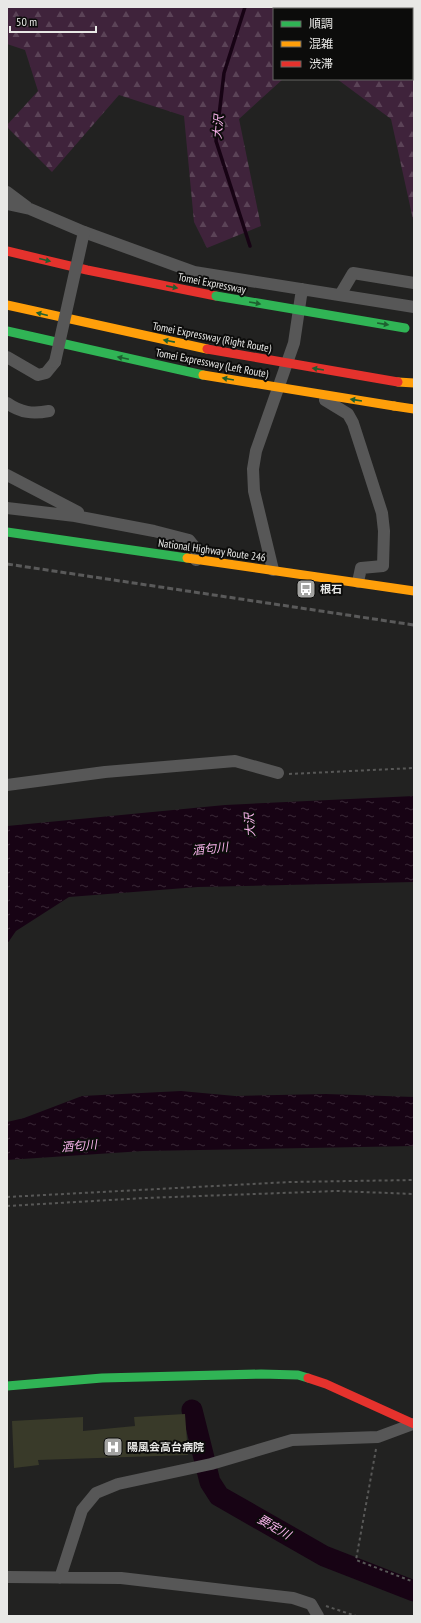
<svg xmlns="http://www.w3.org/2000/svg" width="421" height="1623" font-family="'PT Sans Narrow','Noto Sans JP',sans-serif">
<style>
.forest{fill:url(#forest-firs)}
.water{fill:url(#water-ripples)}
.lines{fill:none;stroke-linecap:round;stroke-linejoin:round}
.stream{stroke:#170314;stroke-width:3.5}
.river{stroke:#170314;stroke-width:21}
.building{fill:#393a29}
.path{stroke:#585857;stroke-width:2;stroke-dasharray:3 3;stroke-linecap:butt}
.street{stroke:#575757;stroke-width:12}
.fast{stroke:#30b455;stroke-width:9}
.slow{stroke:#ff9f0a;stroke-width:9}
.jam{stroke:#e5322d;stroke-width:9}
.rail{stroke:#5a5a5a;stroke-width:3;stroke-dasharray:6 3;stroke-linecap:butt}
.street-bridge{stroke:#575757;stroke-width:12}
.fast-bridge{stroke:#30b455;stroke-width:9}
.slow-bridge{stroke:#ff9f0a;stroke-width:9}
.jam-bridge{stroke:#e5322d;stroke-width:9}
.oneway{fill:#1e6030}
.labels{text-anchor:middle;stroke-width:4;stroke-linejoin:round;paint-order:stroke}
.street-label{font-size:11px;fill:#e8e8e6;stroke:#0c0c0b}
.poi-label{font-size:11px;font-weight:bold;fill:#e8e8e6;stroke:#0c0c0b;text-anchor:start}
.water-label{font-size:12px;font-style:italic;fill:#f9b4ec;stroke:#0c0c0b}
</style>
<defs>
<pattern id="forest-firs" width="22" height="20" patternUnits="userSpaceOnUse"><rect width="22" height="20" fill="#3f233b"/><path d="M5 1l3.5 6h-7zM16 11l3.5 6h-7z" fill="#5b4357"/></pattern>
<pattern id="water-ripples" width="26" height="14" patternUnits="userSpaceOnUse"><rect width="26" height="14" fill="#170314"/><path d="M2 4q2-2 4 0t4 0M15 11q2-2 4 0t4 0" fill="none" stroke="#392836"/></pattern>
</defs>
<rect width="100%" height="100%" fill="#222221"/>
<path class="forest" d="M7,7H414V224L391,119L337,79H412V9H274V79H283L239,119L261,226L207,248L194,222L184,116L119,95L52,172L7,127V125L38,91L25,50L7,44Z"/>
<path class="water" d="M414,796V882L198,887L69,897L16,931L7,944V826L225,805Z
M181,1091L235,1096L326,1094L414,1097V1146L143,1151L7,1160V1122L24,1118L82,1096Z"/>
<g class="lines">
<path class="stream" d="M245,7L224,73L216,141L250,246"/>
<path class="river" d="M192,1410L210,1482L219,1496L324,1556L414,1591"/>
</g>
<path class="building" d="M185,1414L188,1455L38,1460L39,1465L14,1468L12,1421L83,1417V1431L135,1426L134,1417Z"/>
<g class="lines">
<path class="path" d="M289,774L414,768
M7,1197L290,1182L414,1180
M7,1206L145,1198L337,1191L414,1194
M376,1449L356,1560L414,1582
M326,1606L356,1616"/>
<path class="street" d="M7,192L27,207
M7,204L30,209L84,232L194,272L414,307
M340,295L353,273L414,283
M7,357L38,375L46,373L55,362
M325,400L348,414L353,423L382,513L384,531L383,566L361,568L358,582
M7,403C21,413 33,414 49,411
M7,475L78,512L79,515
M7,508L75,516L154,531L189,540L197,550L196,560
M273,570L254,491L253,469L256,451L294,343L302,289
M7,785L105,772L235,761L278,773
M7,1577L121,1578L293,1598L311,1604L318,1616
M60,1578L82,1510L96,1493L118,1484L211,1464L292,1440L378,1437L413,1424"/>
<path class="fast" d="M7,331L203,375
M7,532L187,558
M7,1386L102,1378L261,1374L298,1375L308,1378"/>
<path class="slow" d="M7,305L207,349
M398,382L414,383
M394,406L414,409
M187,558L414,591"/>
<path class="jam" d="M7,251L87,270L216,296
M308,1378L326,1384L414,1424"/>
<path class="rail" d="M7,564L414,625"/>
<path class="street-bridge" d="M55,362L84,232"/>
<path class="fast-bridge" d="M216,296L405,328"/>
<path class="slow-bridge" d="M203,375L394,406"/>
<path class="jam-bridge" d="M207,349L398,382"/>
</g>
<defs><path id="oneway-solid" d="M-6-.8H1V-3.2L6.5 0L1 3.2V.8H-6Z"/></defs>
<g class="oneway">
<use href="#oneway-solid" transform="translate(45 260) rotate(14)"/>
<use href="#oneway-solid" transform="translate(172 287) rotate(11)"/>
<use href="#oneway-solid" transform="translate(255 303) rotate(10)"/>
<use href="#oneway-solid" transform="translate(42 314) rotate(-166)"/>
<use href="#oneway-solid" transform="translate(383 324) rotate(9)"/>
<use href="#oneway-solid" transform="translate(169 341) rotate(-169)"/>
<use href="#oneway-solid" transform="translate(123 358) rotate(-168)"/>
<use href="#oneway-solid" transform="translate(318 369) rotate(-171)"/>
<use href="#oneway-solid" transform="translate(228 379) rotate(-170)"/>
<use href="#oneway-solid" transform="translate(356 400) rotate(-171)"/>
</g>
<defs>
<g id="bus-square" transform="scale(1)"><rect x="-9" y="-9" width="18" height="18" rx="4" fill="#a3a3a1" stroke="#0c0c0b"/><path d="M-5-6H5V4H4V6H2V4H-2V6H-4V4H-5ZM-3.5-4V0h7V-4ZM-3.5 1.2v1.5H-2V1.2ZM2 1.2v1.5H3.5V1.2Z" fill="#fff"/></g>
<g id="hospital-square" transform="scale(1)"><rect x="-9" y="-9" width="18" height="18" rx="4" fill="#a3a3a1" stroke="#0c0c0b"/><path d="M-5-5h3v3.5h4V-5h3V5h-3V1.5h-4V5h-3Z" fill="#fff"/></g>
</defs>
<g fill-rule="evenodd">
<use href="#bus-square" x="306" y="589"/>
<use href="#hospital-square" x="113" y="1447"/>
</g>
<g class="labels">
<g class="street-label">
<text transform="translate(212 283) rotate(11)" y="4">Tomei Expressway</text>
<text transform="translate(212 337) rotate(11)" y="4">Tomei Expressway (Right Route)</text>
<text transform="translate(212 363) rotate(11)" y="4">Tomei Expressway (Left Route)</text>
<text transform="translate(212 550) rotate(8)" y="4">National Highway Route 246</text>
</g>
<g class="poi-label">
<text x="320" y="593">根石</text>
<text x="127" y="1451">陽風会高台病院</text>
</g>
<g class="water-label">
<text transform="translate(218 127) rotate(-85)" y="4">大沢</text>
<text transform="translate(250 825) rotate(-94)" y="4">大沢</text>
<text transform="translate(210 849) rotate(-6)" y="4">酒匂川</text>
<text transform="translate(79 1146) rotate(-5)" y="4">酒匂川</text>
<text transform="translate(274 1527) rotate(30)" y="4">要定川</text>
</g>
</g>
<rect width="421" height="1623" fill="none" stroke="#e8e8e6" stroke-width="16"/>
<rect x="273" y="8" width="140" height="72" fill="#0c0c0b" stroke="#646463"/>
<rect x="281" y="21" width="20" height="6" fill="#30b455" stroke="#646463"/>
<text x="309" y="28" font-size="12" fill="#e8e8e6">順調</text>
<rect x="281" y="41" width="20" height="6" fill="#ff9f0a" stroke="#646463"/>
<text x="309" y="48" font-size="12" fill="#e8e8e6">混雑</text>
<rect x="281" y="61" width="20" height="6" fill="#e5322d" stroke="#646463"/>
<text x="309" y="68" font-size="12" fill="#e8e8e6">渋滞</text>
<path d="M10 26v6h86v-6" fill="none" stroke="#e8e8e6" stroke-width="2"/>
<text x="16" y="26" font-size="12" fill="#e8e8e6" stroke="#0c0c0b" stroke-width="3" paint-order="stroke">50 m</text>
</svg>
